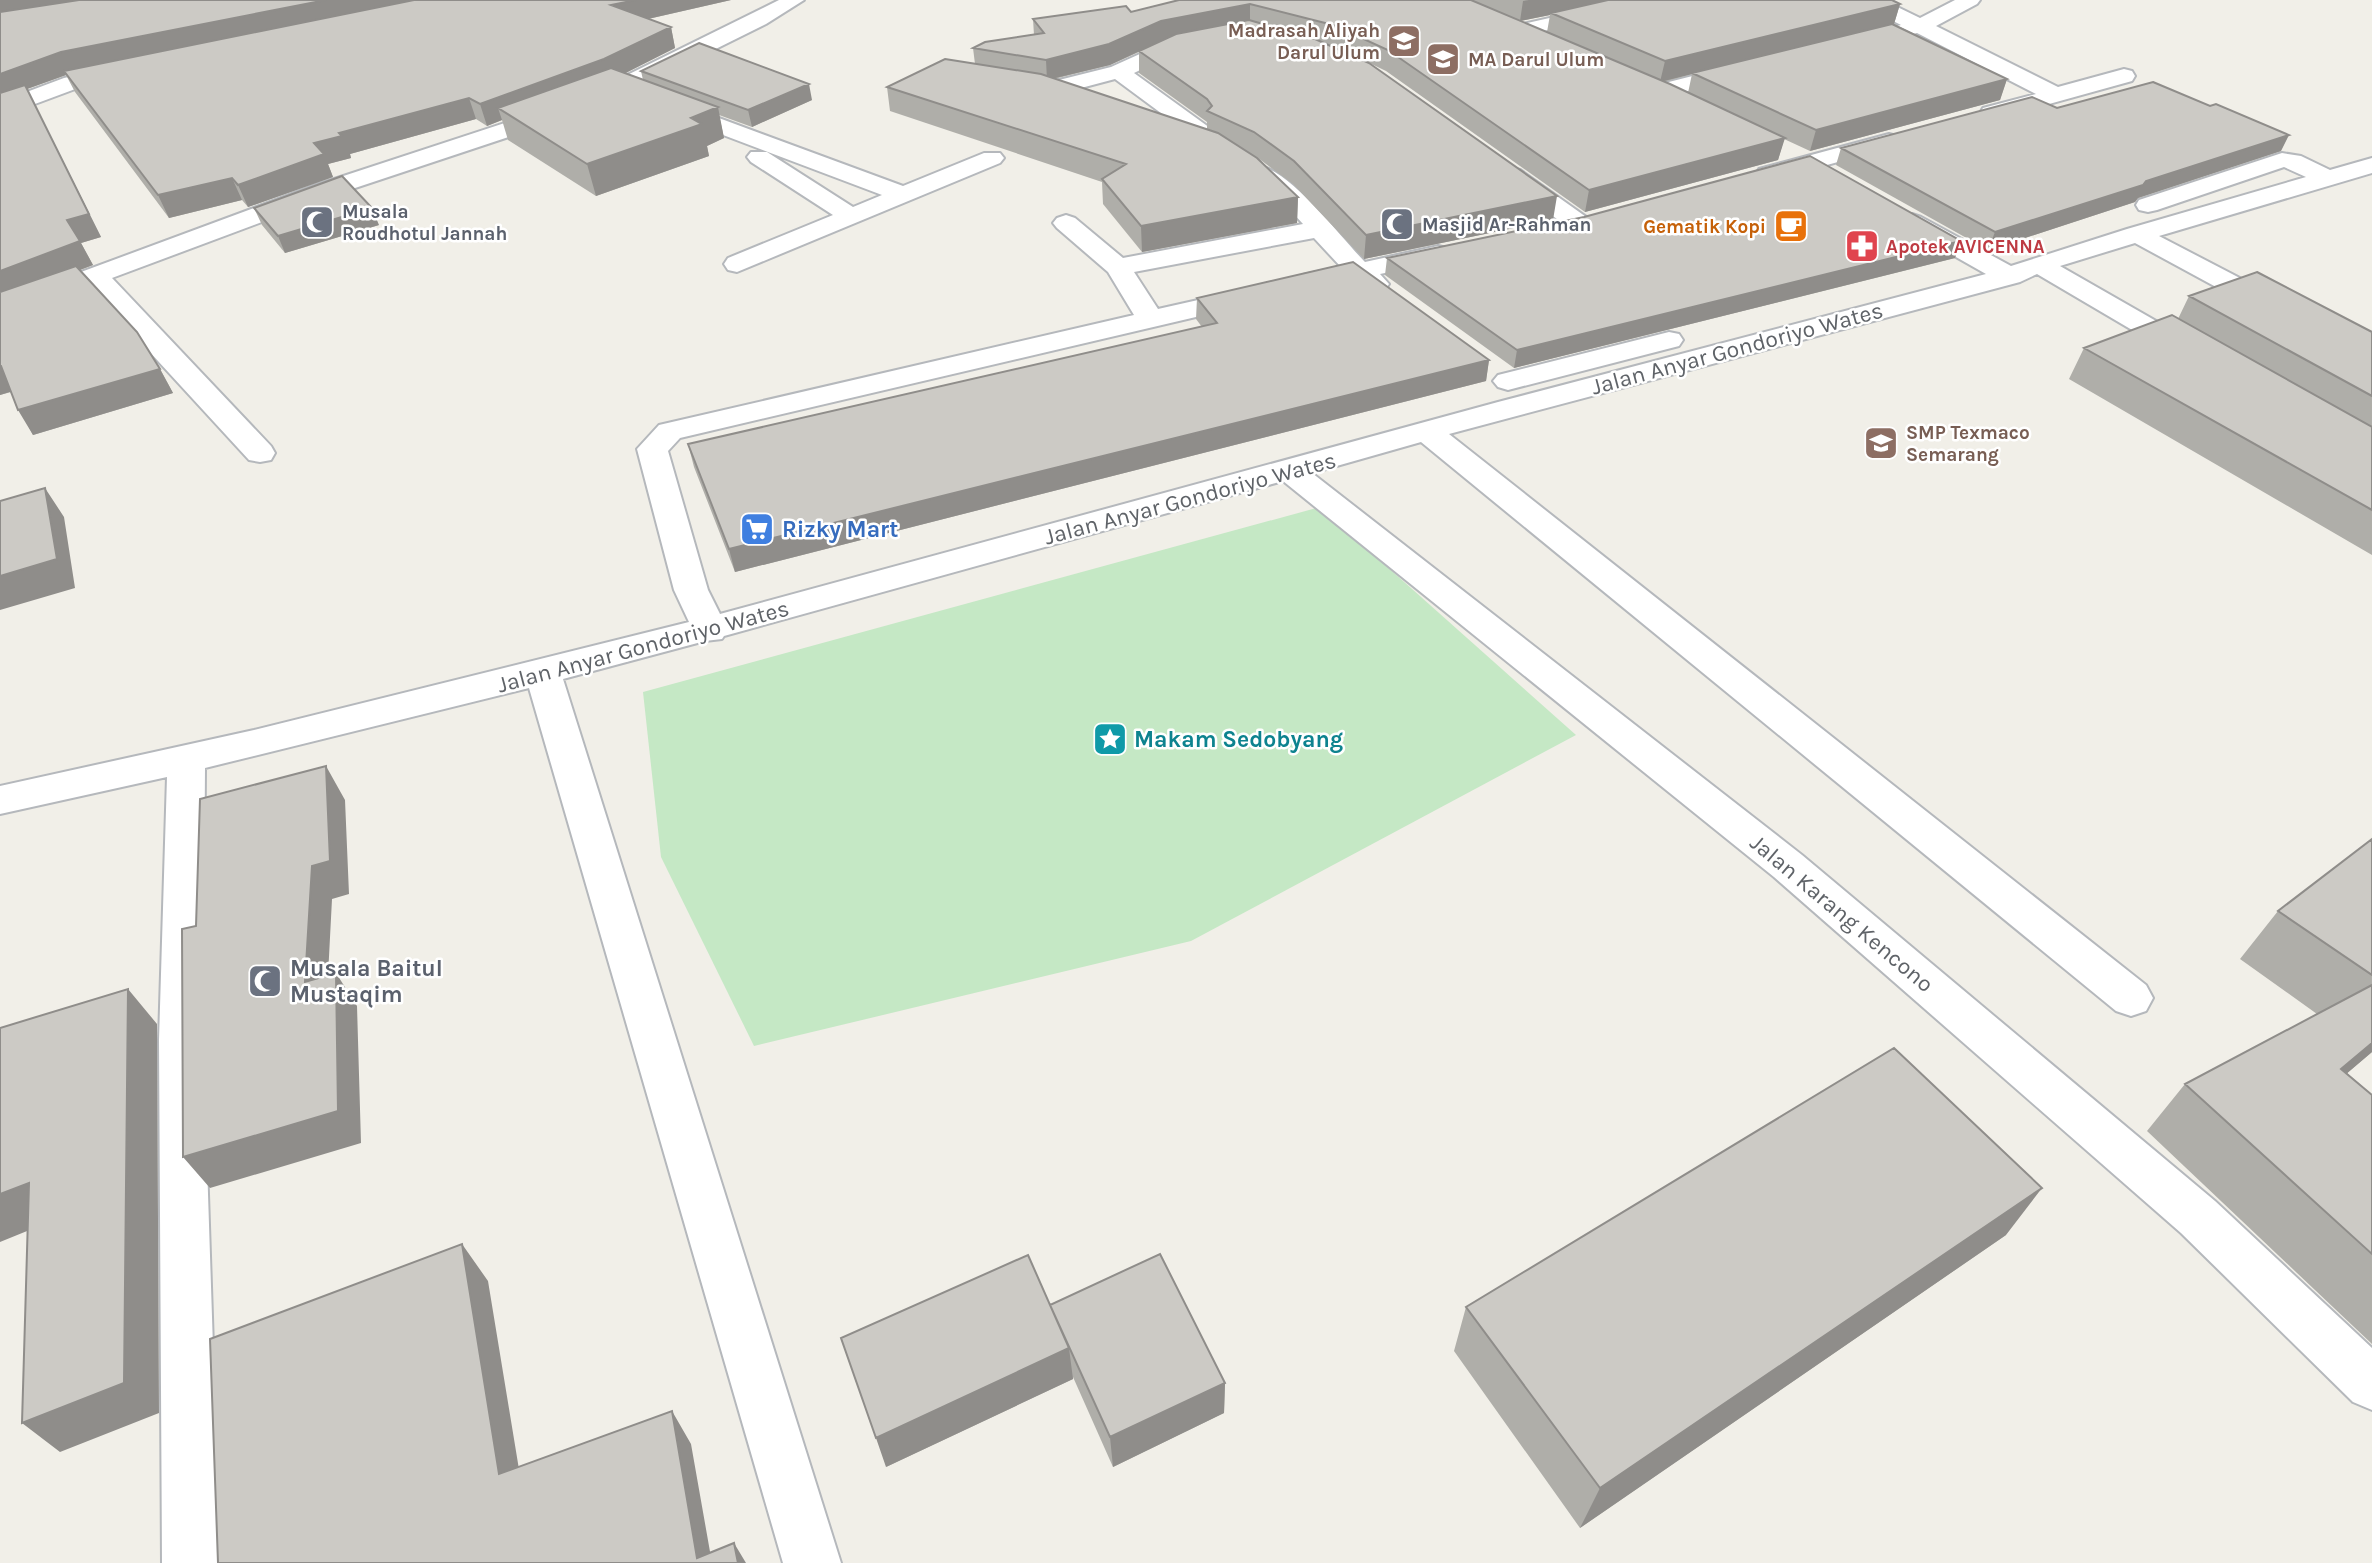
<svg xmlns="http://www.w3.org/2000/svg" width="2372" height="1563" font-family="Karla,sans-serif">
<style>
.green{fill:#c5e8c5}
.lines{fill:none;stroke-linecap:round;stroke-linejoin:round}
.minor-casing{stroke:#b5b8bc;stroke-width:4}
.minor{fill:#fff;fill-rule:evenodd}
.wall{fill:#afaea9;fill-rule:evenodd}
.shaded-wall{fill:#8f8d8a}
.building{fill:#cccac5;stroke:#8f8d8a;stroke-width:2}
.labels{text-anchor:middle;stroke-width:5;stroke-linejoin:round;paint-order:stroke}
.far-education-label{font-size:19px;font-weight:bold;fill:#785e54;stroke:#fff;text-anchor:start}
.far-worship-label{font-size:19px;font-weight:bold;fill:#5b616d;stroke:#fff;text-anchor:start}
.far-food-label{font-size:19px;font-weight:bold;fill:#c56008;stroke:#fff;text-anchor:end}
.far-health-label{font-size:19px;font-weight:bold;fill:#be3a42;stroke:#fff;text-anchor:start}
.street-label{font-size:23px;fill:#5f6368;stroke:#fff}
.shop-label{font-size:23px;font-weight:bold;fill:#366cbe;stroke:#fff;text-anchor:start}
.culture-label{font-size:23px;font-weight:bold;fill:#0d838f;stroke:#fff;text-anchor:start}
.worship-label{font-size:23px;font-weight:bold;fill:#5b616d;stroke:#fff;text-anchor:start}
</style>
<rect width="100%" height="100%" fill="#f1efe8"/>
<path class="green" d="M1320,507L1576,735L1191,941L754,1046L661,857L643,692Z"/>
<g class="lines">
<g class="minor-casing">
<path id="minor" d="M779,0H804L766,24L627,93L536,128L334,195L112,278L271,446L275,453L271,460L260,462L249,460L90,287L0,319V302L316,185L520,118L611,83Z
M1629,0H1666L1663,4L1517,37L1510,35L1507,31L1510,27Z
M1857,0H1883L1920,18L1955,0H1980L1977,4L1936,26L2058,87L2124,69L2132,71L2135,76L2132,81L1991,120L1983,118L1980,113L1983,108L2036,94L1917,33L1853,49L1846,47L1842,43L1846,39L1901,25L1860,4Z
M1187,39L1194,41L1198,45L1194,49L1175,53L1134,73L1235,146L1239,151L1235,156H1219L1115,79L1047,97L1039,95L1036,90L1039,85L1111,67L1162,44Z
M1740,64L1748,66L1751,71L1748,76L1657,99L1649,97L1646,92L1649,87Z
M123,65L131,67L134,72L131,77L78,88L0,117V102L64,78Z
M673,101L903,186L984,153H1000L1004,158L1000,163L737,272L728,270L724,264L728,258L833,215L751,162L747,157L751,152H767L853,207L882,195L665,113L662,108L665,103Z
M1889,134L1897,136L1901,141L1897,146L1768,181L1759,179L1756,174L1759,169Z
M2282,153L2301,156L2330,170L2372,158V173L2159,236L2284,301L2288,307L2284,313L2274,315L2264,313L2135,243L2060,266L2198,345L2202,351L2198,357L2188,359L2178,357L2037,274L2020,282L1449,434L2146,985L2153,998L2146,1011L2131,1016L2116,1011L1421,442L1312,473L1802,855L2215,1201L2372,1348V1410L2353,1402L2181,1233L1774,877L1283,481L724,636L722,639L705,641L563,679L841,1563H783L529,688L205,768L203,1040L220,1563H162L159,1040L167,777L0,814V786L254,730L689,622L674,590L637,449L659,425L1134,315L1108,272L1057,228L1053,223L1057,218L1066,215L1075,218L1123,258L1303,224L1282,201L1251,176L1247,171L1251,166C1282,158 1342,239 1365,262L1438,246L1447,248L1451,254L1447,260L1380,274L1389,284L1385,290C1371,293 1365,289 1354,280L1312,289L1303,287L1299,281L1303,275L1341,267L1314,238L1134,272L1158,309L1247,289L1257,291L1261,297L1257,303L1247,305L680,438L668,451L708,590L720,614L1498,402L1986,274L1903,227L1899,222L1903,217L1912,214L1921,217L2011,266L2127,229L2306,177L2284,167L2157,210L2148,212L2139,210L2136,205L2139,200Z
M1511,168L1520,170L1589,219L1593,224L1589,229L1580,232L1571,229L1502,180L1499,175L1502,170Z
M1669,332L1679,334L1683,340L1679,346L1508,390L1498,387L1493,381L1498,375Z"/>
</g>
<use href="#minor" class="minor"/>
</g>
<path class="wall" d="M0,0H731L648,19L671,27L675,48L625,73L643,80L641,71L812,100L752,127L719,115L724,138L707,146L709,156L596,196L508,140L502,120L487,126L476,119L350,154L351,158L328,164L333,177L248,207L242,200L169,218L75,92L66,75L27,89L101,237L81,243L93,265L80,270L160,369L173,393L33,435L11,392L0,395Z
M1179,0H1892L1900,4L1894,24L2007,79L2000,100L1810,151L1784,139L1778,160L1585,212L1386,71L1332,45L1553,220L1364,259L1293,184L1258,158L1298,197L1297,223L1142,252L1103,204L1102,182L890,111L887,87L975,64L973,48L1034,35L1033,19L1131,12ZM1550,15L1547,32L1521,21L1535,18ZM1139,52V73L1207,122V130L1054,79L1110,65ZM1692,74L1688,93L1663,82Z
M2057,108L2281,151L2138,198L2135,202L1988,250L1836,165L1841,148Z
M254,208L379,225L285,253L262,225Z
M1961,241L1955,258L1514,368L1385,275L1387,258Z
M2189,296L2372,332V555L2069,379L2084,348L2178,319Z
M1197,298L1489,360L1486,381L735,572L694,467L688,444L1202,327L1196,319Z
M2372,839V1052L2347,1073L2372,1095V1344L2147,1131L2185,1084L2317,1014L2240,959L2278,911Z
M2006,1235L1580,1528L1454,1351L1466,1307Z
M1050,1306L1225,1383L1224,1413L1113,1467L1073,1377V1379L886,1467Z"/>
<path class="shaded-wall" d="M0,0H115L0,17Z
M326,0H435L64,71L66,75L27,89L101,237L81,243L93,265L0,300V271L67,220L0,99V74L61,52Z
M636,0H731L617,26L611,5Z
M1529,0H1617L1551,13L1550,15L1520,21L1523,1Z
M1250,4V24L1161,41L1110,65L1047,80L1046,60L1161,21Z
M1900,4L1894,24L1660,82L1665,61Z
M671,27L675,48L610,81L498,108L502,120L487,126L480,104Z
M2007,79L2000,100L1810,151L1816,130Z
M809,84L812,100L752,127L748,110Z
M469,98L476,119L350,154L351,158L328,164L333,177L248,207L238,185L314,143L339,133Z
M718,107L724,138L707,146L709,156L596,196L587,164Z
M2289,135L2281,151L2138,198L2135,202L1988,250L1995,232L2146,181Z
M1785,138L1778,160L1585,212L1589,190Z
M232,178L242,200L169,218L158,195Z
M1557,196L1553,220L1364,259L1366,235Z
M1298,197L1297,223L1142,252L1141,226Z
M372,208L379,225L285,253L278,236Z
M1961,241L1955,258L1514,368L1517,350Z
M1489,360L1486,381L735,572L729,549Z
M0,366H1L16,390L0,395Z
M160,369L173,393L33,435L18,410Z
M45,488L64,517L75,588L0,610V576Z
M326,766L345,800L349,894L332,899L326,1014L305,982L312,866Z
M336,973L357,1006L361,1143L210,1188L183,1157Z
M128,989L157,1024L159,1413L60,1452L22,1423Z
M2372,1043V1052L2297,1116L2341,1069Z
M29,1183L64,1216L0,1242V1194Z
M2042,1188L2006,1235L1580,1528L1600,1488Z
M462,1244L488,1281L525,1506L499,1474Z
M1069,1348L1073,1379L886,1467L876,1438Z
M1225,1383L1224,1413L1113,1467L1110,1437Z
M672,1411L691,1444L712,1563L697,1558Z
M734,1543L746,1563H738Z"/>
<path class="building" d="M79,0H326L61,52L0,74V12Z
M414,0H636L611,5L671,27L604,59L480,104L469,98L339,133L342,136L314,143L324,154L238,185L232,178L158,195L64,71Z
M1179,0H1471L1670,84L1785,138L1589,190L1388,50L1333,25L1250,4L1161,21L1109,44L1046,60L973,48L985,42L1044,33L1033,19L1126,6L1131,12Z
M1608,0H1892L1900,4L1665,61L1551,13Z
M1249,20L1315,39L1369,63L1557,196L1366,235L1294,161L1254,132L1207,111L1212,106L1207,99L1139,51L1176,34Z
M1892,24L2007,79L1816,130L1692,73Z
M699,43L809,84L748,110L641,71Z
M945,59L1041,74L1218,133L1257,158L1298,197L1141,226L1102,179L1126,164L887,87Z
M611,68L718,107L691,118L702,124L587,164L498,108Z
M2153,82L2210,106L2216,104L2289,135L2146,181L2143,185L1995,232L1841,148L2032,97L2057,108Z
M25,85L89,214L67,220L80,241L0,271V93Z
M1810,156L1961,241L1517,350L1387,258L1584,217Z
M342,176L372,208L278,236L254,208Z
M1353,262L1489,360L729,549L688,444L1217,323L1197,298Z
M76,266L137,332L160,369L18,410L1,366H0V292Z
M2257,272L2372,332V396L2189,296Z
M2172,315L2372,427V510L2084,348Z
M45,488L57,559L0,576V501Z
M326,766L330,861L312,866L305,982L336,973L338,1111L183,1157L182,929L196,926L200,799Z
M2372,839V975L2278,911Z
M2372,985V1043L2341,1069L2372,1095V1254L2185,1084Z
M128,989L124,1383L22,1423L29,1183L0,1194V1028Z
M1894,1048L2042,1188L1600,1488L1466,1307Z
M462,1244L499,1474L672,1411L697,1558L734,1543L738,1563H218L210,1339Z
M1160,1254L1225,1383L1110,1437L1050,1305Z
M1028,1255L1069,1348L876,1438L841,1338Z"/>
<defs>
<g id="school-square" transform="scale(1.75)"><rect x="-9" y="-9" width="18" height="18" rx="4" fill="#8d6e63" stroke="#fff"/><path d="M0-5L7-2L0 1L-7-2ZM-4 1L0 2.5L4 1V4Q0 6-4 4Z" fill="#fff"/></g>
<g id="mosque-square" transform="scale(1.75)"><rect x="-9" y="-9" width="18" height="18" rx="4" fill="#6b7280" stroke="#fff"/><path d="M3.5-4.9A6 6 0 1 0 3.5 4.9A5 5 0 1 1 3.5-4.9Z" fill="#fff"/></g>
<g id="cafe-square" transform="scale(1.75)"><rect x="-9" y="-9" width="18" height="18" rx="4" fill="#e8710a" stroke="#fff"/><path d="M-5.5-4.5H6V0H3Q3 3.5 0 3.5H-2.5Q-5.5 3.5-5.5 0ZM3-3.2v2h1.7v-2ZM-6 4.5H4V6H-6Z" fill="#fff"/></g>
<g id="pharmacy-square" transform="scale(1.75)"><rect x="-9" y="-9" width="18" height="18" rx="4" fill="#e0444e" stroke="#fff"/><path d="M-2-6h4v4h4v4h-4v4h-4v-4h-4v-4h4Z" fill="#fff"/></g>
<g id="supermarket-square" transform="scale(1.75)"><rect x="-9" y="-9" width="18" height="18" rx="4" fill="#3f7fe0" stroke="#fff"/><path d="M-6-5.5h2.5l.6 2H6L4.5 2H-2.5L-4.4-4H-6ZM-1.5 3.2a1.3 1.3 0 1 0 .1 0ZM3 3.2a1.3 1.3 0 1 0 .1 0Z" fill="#fff"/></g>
<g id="sight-square" transform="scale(1.75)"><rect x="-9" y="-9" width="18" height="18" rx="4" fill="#0f9aa8" stroke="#fff"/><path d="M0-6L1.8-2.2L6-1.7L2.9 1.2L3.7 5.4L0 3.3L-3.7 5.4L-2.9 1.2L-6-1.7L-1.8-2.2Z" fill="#fff"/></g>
</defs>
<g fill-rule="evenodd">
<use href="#school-square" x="1404" y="41"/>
<use href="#school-square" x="1443" y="59"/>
<use href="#mosque-square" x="317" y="222"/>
<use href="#mosque-square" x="1397" y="224"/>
<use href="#cafe-square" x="1791" y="226"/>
<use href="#pharmacy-square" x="1862" y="246"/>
<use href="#school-square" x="1881" y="443"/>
<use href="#supermarket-square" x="757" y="529"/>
<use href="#sight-square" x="1110" y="739"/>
<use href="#mosque-square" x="265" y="981"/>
</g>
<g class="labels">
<g class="far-education-label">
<text x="1380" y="37" text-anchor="end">Madrasah Aliyah<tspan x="1380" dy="22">Darul Ulum</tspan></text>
<text x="1468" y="66">MA Darul Ulum</text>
<text x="1906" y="439">SMP Texmaco<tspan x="1906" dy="22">Semarang</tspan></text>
</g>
<g class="far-worship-label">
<text x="342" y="218">Musala<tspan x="342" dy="22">Roudhotul Jannah</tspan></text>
<text x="1422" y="231">Masjid Ar-Rahman</text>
</g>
<g class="far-food-label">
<text x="1766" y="233">Gematik Kopi</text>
</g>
<g class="far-health-label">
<text x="1886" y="253">Apotek AVICENNA</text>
</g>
<g class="street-label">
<text transform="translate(1737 348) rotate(-15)" y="8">Jalan Anyar Gondoriyo Wates</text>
<text transform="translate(1190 498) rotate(-15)" y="8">Jalan Anyar Gondoriyo Wates</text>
<text transform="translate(643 646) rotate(-15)" y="8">Jalan Anyar Gondoriyo Wates</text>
<text transform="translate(1842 913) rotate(40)" y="8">Jalan Karang Kencono</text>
</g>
<g class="shop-label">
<text x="782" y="537">Rizky Mart</text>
</g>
<g class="culture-label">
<text x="1134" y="747">Makam Sedobyang</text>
</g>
<g class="worship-label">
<text x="290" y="976">Musala Baitul<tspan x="290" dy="26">Mustaqim</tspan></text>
</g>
</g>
</svg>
